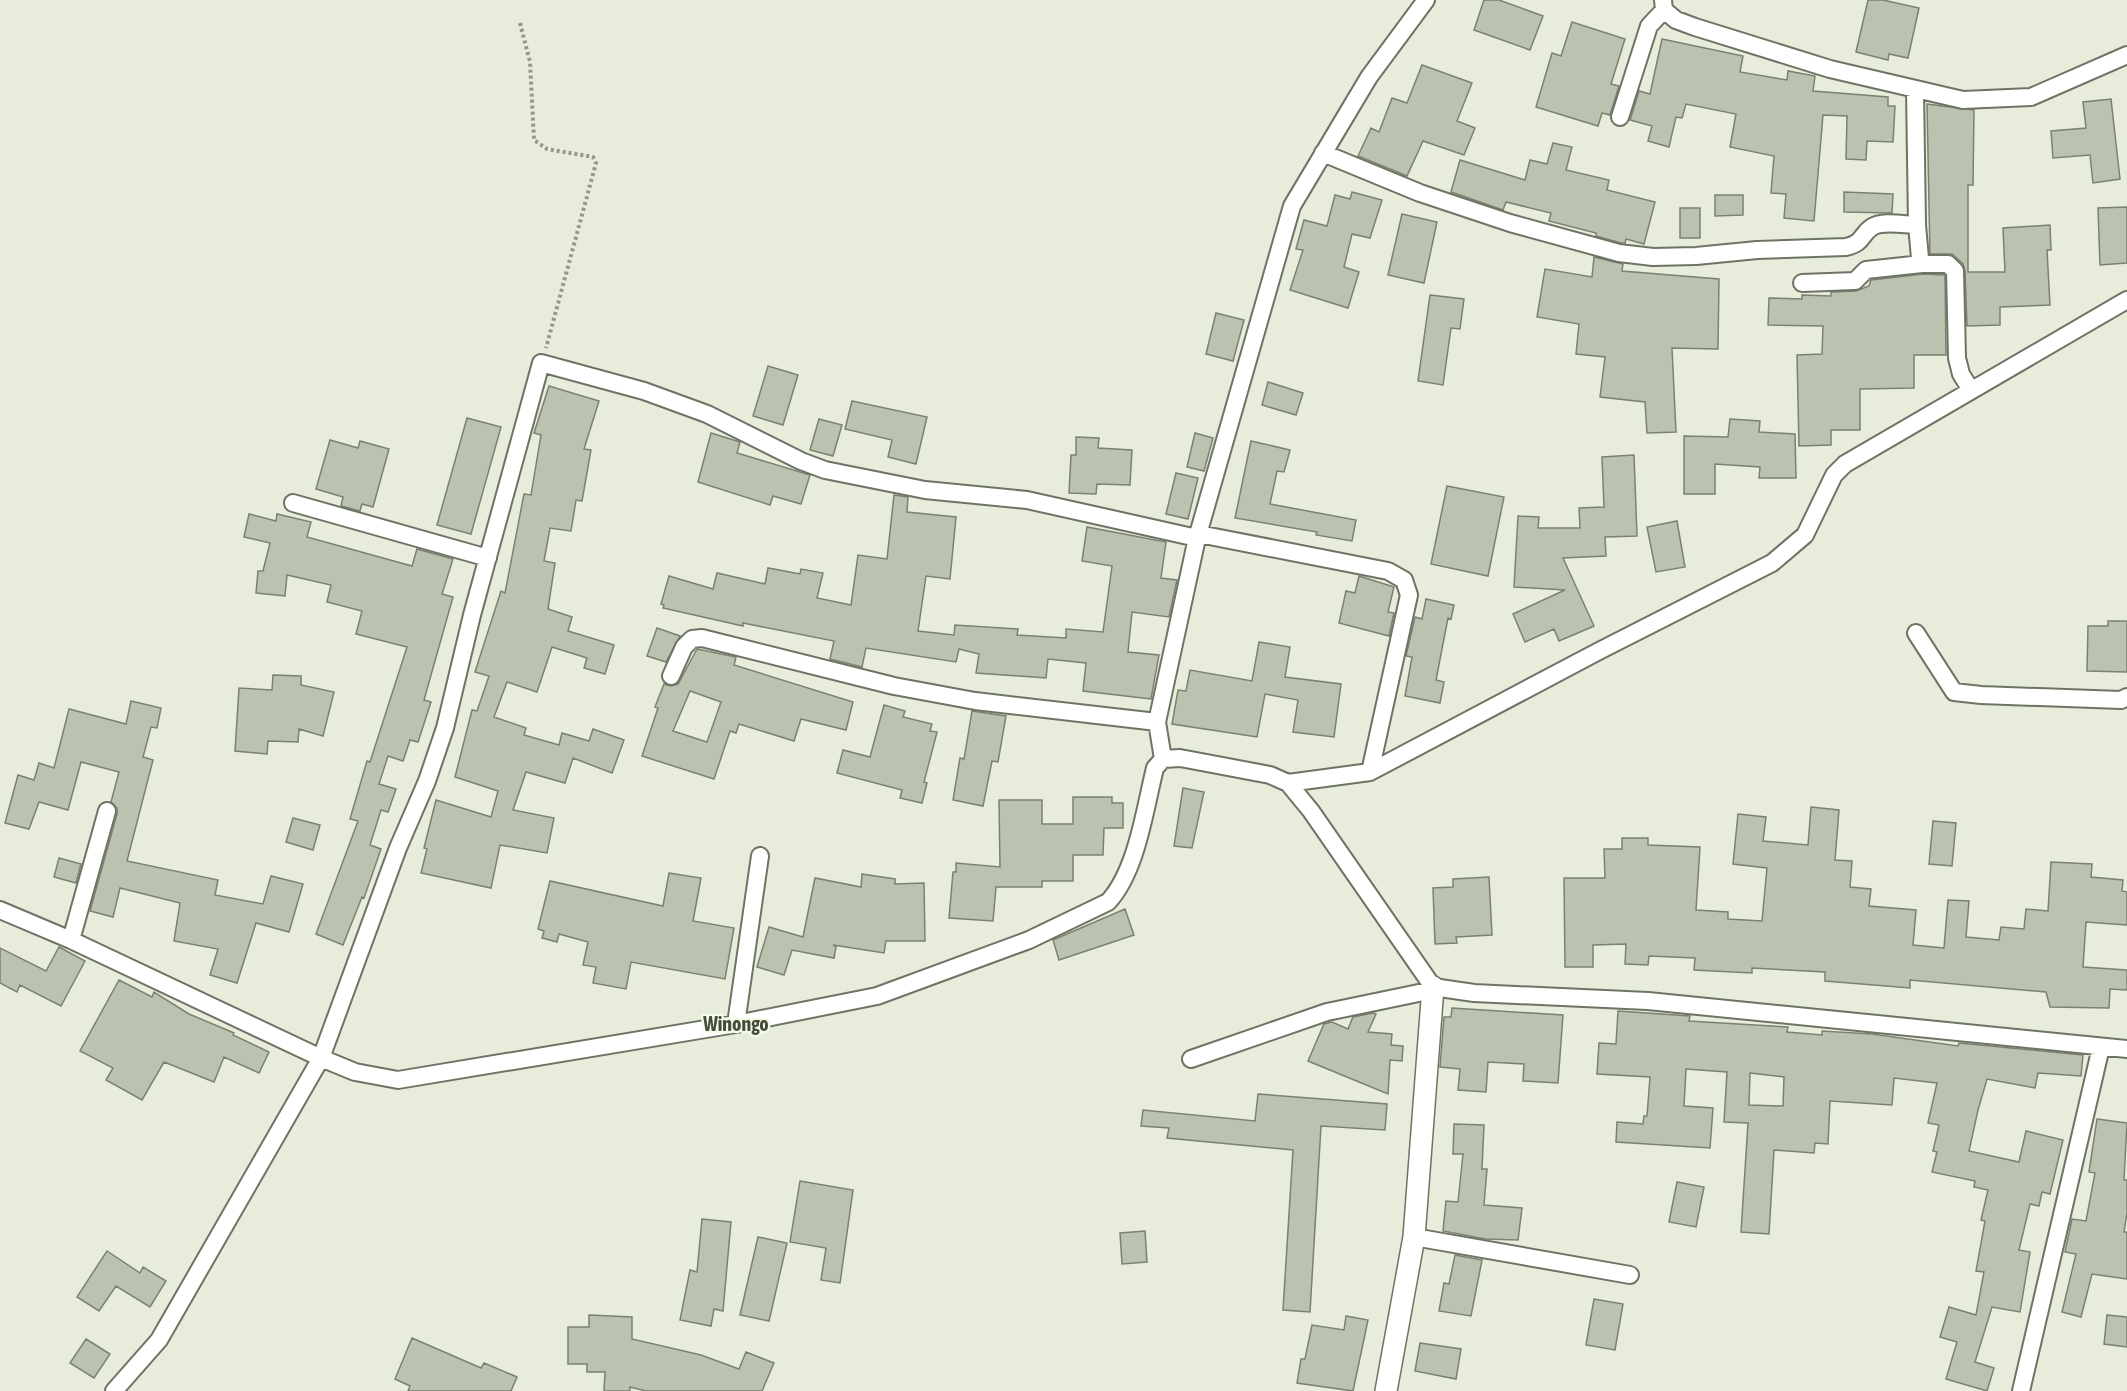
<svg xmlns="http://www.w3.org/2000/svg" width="2127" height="1391" font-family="'Asap Condensed',sans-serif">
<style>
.building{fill:#bcc2b0;stroke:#7b8170;stroke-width:1.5;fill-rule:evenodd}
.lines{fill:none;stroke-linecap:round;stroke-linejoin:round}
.minor-casing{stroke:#6e7463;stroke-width:20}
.tertiary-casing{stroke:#6e7463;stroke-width:24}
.path{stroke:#93988a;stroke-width:4;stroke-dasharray:3 3;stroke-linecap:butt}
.minor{stroke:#fff;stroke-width:16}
.tertiary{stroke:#fff;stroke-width:21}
.labels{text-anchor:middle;stroke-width:4.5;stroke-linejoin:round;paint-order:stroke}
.quarter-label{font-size:20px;font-weight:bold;fill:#464b3b;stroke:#f4fbe7}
</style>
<rect width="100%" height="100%" fill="#e7edda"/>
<path class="building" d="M1484,0H1499L1543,16L1530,50L1474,30Z
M1868,0H1883L1919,8L1908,58L1889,54L1888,60L1856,52Z
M1572,22L1625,39L1611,84L1619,86L1610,115L1602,113L1598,126L1536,107L1552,53L1561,56Z
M1662,39L1743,56L1740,72L1787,80L1788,71L1815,76L1813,91L1888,97V106H1895L1893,142L1867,141L1866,160L1846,159L1847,116L1823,115L1814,221L1784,218L1786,194L1771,193L1774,156L1730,147L1736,114L1686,104L1682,118L1676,117L1669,147L1648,141L1652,126L1630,120L1639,91L1650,94Z
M1422,65L1472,83L1457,121L1475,128L1464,155L1423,141L1407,176L1358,156L1371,128L1379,132L1392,98L1407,103Z
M2111,99L2120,179L2093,183L2090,155L2053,158L2051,131L2086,128L2083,102Z
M1927,104L1974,110L1973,185H1968V272H2005L2003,228L2050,225L2051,250H2047L2050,305L2000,307V325L1967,326L1965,271L1963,264L1952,254H1930Z
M1553,143L1572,147L1566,170L1609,180L1607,190L1655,202L1644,244L1626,239L1625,243H1621L1596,236V233L1549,221L1551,213L1506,202L1503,210L1451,192L1460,160L1525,180L1530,160L1547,164Z
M1352,192L1382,200L1370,238L1352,234L1344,267L1359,272L1348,308L1290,290L1303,250L1296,249L1304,220L1327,226L1335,195L1350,199Z
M1844,192L1893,194L1892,213L1844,212Z
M1715,195H1743V215L1715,216Z
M2127,207V263L2100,265L2098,208Z
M1680,208H1700V238H1680Z
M1402,214L1437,222L1424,283L1388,275Z
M1594,257L1623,264L1622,271L1719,279L1718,349L1672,348L1676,432L1647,433L1645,402L1600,397L1605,357L1576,354L1579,324L1537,317L1545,269L1592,277Z
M1923,274L1945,275L1946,355H1914V388L1860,389V430H1831V445L1799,446L1797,355L1822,354L1823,326L1768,325L1769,298L1802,299V295L1831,296V292L1856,291L1869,286L1871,280Z
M1430,295L1464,299L1460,329L1451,328L1443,385L1418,381Z
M1216,313L1244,320L1233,361L1206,354Z
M768,366L798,375L783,425L753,416Z
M1268,382L1303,393L1296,415L1262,405Z
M549,386L599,401L584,449L591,450L582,501L576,500L571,531L550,528L544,561L555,563L548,609L572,617L568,631L614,645L605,674L584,668L587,658L552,647L537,692L507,682L494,717L526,728L524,735L559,745L562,733L589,741L593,729L624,740L612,773L573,758L565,783L526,772L513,810L554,818L547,853L500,845L491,888L421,873L427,849L424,848L436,800L491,817L498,791L455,777L472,710L477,711L489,676L475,672L501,591L505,593L524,494L531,495L541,435L534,433Z
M852,401L927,417L916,464L888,457L892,440L845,429Z
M467,418L501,427L471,534L437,525Z
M819,419L842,425L833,456L810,450Z
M1730,419L1760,421L1759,432L1795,434L1796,478H1759L1760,467L1715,464V494H1684V436L1728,437Z
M711,433L740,442L737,453L810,475L801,504L773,496L770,505L698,482Z
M1195,433L1213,438L1204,471L1187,467Z
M1076,437L1099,438L1098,448L1132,450L1130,485L1097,484L1096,494L1069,493L1071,455H1076Z
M330,440L358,448L360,441L389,449L373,507L362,504L360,511L341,506L343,497L316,489Z
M1251,441L1290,450L1284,472L1277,471L1270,504L1356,520L1352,541L1316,535L1317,532L1235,518Z
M1634,455L1637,536L1605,537L1606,556L1563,558L1594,626L1559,641L1554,629L1525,642L1513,614L1565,590L1514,587L1518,516L1539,517L1538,528H1580L1579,508L1604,507L1602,457Z
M1176,473L1198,478L1188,519L1166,514Z
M1447,486L1504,497L1488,576L1431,564Z
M894,495L908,497L907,512L956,517L950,579L926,576L918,631L954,635L955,625L1018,629L1017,635L1066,638V629L1103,632L1112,566L1082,561L1087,527L1166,542L1161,578L1177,580L1169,617L1132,612L1128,652L1159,655L1151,699L1083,691L1086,663L1048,659L1046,678L976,673L979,654L959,649L956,662L866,648L862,667L830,659L834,641L743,623V626L663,608L664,605L661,604L669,576L713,589L717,573L765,584L768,568L800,574L801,569L823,573L817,598L851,605L858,555L887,559Z
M249,514L276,521L277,514L311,522L307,537L412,566L417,549L453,559L442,594L453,597L424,700L431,702L418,742L410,740L403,761L388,756L379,784L396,789L388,812L381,810L370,845L381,849L364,898L362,897L343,945L316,934L358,821L350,819L367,761L370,762L407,647L356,634L362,611L327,602L331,585L287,575L285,596L256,593L258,571H263L270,543L244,537Z
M1677,521L1685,567L1656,572L1647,527Z
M1359,576L1394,587L1388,612L1394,613L1389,636L1339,623L1346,591L1355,593Z
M1426,599L1454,605L1451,619L1448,618L1436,680L1444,682L1440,703L1405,696L1412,657L1406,656L1415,617L1422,619Z
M2108,621H2127V672L2087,671L2088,626H2108Z
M657,628L680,636L666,662L647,656Z
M1259,642L1290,647L1285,677L1341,684L1334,737L1293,732L1298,700L1265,694L1257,737L1172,724L1178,690L1186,691L1190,670L1252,681Z
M697,649L736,657L734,665L853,702L846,730L801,719L794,741L739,724L736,733L730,731L714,779L642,756L658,708L655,707L664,684L671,686L678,684ZM690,691L721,702L707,742L673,731Z
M273,675L301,676V685L334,692L323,736L299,729L298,742L268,741L267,754L235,751L239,688L272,690Z
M131,701L161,708L157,728L151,727L143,757L153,760L127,861L218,880L215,895L263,904L271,876L303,884L289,932L256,923L237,983L210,975L218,949L174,941L180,903L120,888L113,917L90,911L117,814V808L111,802L119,772L81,762L68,810L39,802L29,829L5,823L18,775L34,780L39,763L54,768L69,709L126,724Z
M884,705L905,711L903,717L932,724L930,731L937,732L924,782L927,783L922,803L900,798L902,790L837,773L843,750L870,757Z
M972,711L1006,716L998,762L992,761L983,806L953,800L960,758L964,759Z
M1183,788L1204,792L1192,848L1174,846Z
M1073,797H1112V803H1123V828H1104L1103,855H1073V881H1042V887H996L993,921L949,918L953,872H956V863L1000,867L999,800H1042V824H1073Z
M1811,807L1839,810L1835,860L1852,861L1850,887L1871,889L1869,906L1916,910L1913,945L1944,948L1948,900L1969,901L1966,937L1999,940L2001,927L2024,929L2026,909L2048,911L2051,862L2092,864L2091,877L2123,880L2122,891L2127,892V925L2086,922L2083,967L2127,970V990L2110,989L2109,1008L2050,1007L2046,992L1910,980V988L1825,981V972L1752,968V973L1694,970L1695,958L1649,956L1648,965L1625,964L1626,944L1593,945V967H1565L1564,878H1605L1604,849H1622V838H1648V845L1700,847L1696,910L1728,912V919L1762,921L1767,868L1733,864L1738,814L1766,817L1763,841L1808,845Z
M293,818L320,825L313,850L286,842Z
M1933,821L1956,823L1952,866L1929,864Z
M59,858L81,864L76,883L54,877Z
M669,873L701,878L693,921L734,928L725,979L631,962L626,989L593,983L596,967L583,965L588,942L559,934L557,942L542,938L544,931L538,929L550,881L663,906Z
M862,874L895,879V884L924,883L925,941H886L884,953L833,945L836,947L834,958L792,950L784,975L757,967L769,927L803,937L815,878L861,887Z
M1489,877L1492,935L1456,937L1457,943L1435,944L1433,888L1453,887V879Z
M1125,909L1134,935L1059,960L1053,940Z
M59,947L85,961L61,1006L20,985L17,992L0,983V948L46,971Z
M119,980L152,997L154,992L189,1014L234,1033L233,1035L269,1052L259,1073L224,1057L214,1082L164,1062L142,1100L106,1080L113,1068L80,1051Z
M1452,1008L1563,1015L1558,1083L1523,1081L1524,1064L1488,1062L1486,1092L1458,1090L1460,1069L1440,1067L1444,1017H1451Z
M1618,1011L1690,1016L1689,1021L1788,1027L1787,1032L1822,1035V1031L1872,1034L1958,1046L1959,1043L2083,1055L2081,1076L2038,1073L2035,1088L1987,1079L1978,1110L1969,1151L2019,1162L2026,1131L2063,1140L2050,1194L2042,1192L2039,1206L2030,1204L2019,1250L2030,1252L2020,1312L1992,1307L1975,1362L1994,1368L1987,1391L1946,1379L1957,1342L1940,1337L1949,1307L1976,1315L1984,1272L1976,1271L1985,1221L1981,1220L1988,1190L1974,1187L1975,1181L1932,1172L1937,1152L1933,1151L1939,1125L1928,1123L1937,1083L1894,1078L1892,1105L1830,1101L1828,1144L1815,1143L1814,1153L1774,1150L1769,1234L1741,1232L1748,1123L1724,1122L1727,1072L1686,1069L1684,1106L1713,1108L1710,1148L1616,1142L1617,1122L1643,1124L1644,1116H1647L1650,1077L1597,1074L1599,1043L1616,1044ZM1750,1073L1784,1077L1783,1106L1749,1105Z
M1373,1013L1376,1014L1368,1032L1392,1034L1391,1045L1403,1046L1402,1061L1390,1060L1388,1094L1308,1061L1324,1024L1332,1022L1348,1029L1353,1017Z
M1258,1094L1387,1104L1385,1130L1321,1126L1310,1312L1283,1310L1293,1150L1167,1138L1169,1128L1141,1126L1143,1110L1255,1121Z
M2097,1119L2127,1123L2124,1180H2127V1213L2124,1232H2127V1279L2092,1274L2081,1317L2062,1312L2076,1254L2065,1252L2072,1219L2086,1221L2095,1173L2089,1172Z
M1454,1124L1484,1125L1482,1169H1487L1484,1205L1522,1208L1518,1240L1485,1239L1443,1231L1446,1201L1458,1202L1463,1154H1453Z
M800,1181L853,1190L840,1283L821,1280L826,1248L790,1242Z
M1677,1182L1704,1187L1696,1227L1669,1222Z
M702,1219L731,1222L723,1311L714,1309L711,1326L680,1320L690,1270L697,1272Z
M1145,1231L1147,1262L1122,1264L1120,1233Z
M758,1237L787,1243L769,1321L740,1315Z
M107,1251L140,1273L143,1267L166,1281L150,1307L116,1286L99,1311L77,1297Z
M1455,1255L1482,1260L1471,1316L1439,1311L1444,1283L1449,1284Z
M1594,1299L1623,1304L1615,1350L1586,1345Z
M589,1315L632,1317V1339L701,1355L739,1369L746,1352L774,1363L762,1391H646L630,1387V1391H604L605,1372H587V1364H568V1327H589Z
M2107,1315L2127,1317V1347L2104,1344Z
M1346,1316L1368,1320L1353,1391L1297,1383L1301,1359H1305L1312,1325L1344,1330Z
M412,1338L481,1368L484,1363L517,1377L511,1391H408L410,1386L395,1379Z
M86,1339L110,1354L94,1378L70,1363Z
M1420,1343L1461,1349L1456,1379L1415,1371Z"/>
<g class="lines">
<g class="minor-casing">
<path id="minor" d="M1663,0L1664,10L1676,20L1695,27L1830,69L1963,100L2031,97L2127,55
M1915,90L1917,225L1920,258L1922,264H1948L1955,271L1957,358L1961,374L1971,390
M1620,117L1649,26L1664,10
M1323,153L1420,193L1510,223L1619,253L1653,257L1696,256L1757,250L1846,247C1864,243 1860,235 1872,227C1883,220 1905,225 1917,225
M1802,283L1855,281L1866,270L1922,264
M293,503L488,558
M1199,534L1388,571L1404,580L1409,595L1370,772
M1916,633L1954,692L1981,695L2121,700L2127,697
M671,676L684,647L692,639L702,638L894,686L975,701L1157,722
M1163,759L1157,722L1197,538L1292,206L1369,77L1426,0
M1288,783L1370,772L1599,651L1772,563L1805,535L1834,475L1845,464L2127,300
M0,910L71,940L321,1058L355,1072L398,1080L736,1024L877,996L1029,940L1108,902C1137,871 1145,808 1155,768L1163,759L1180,758L1270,775L1288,783L1311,811L1433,987L1474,993L1648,1001L2127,1049
M71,940L107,811
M736,1024L760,856
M1191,1059L1327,1012L1433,990
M1414,1237L1630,1275
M114,1391L159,1340L321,1058L398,848L427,781L445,728L472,615L541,363L644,391L707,414L801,461L825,470L925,490L1027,500L1197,538
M2021,1391L2101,1047"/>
</g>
<g class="tertiary-casing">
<path id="tertiary" d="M1386,1391L1414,1237L1433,987"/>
</g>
<path class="path" d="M520,23L530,62L534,140L547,149L593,157L596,163L546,348"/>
<use href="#minor" class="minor"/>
<use href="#tertiary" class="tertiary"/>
</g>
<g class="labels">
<g class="quarter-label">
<text x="736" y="1031">Winongo</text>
</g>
</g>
</svg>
